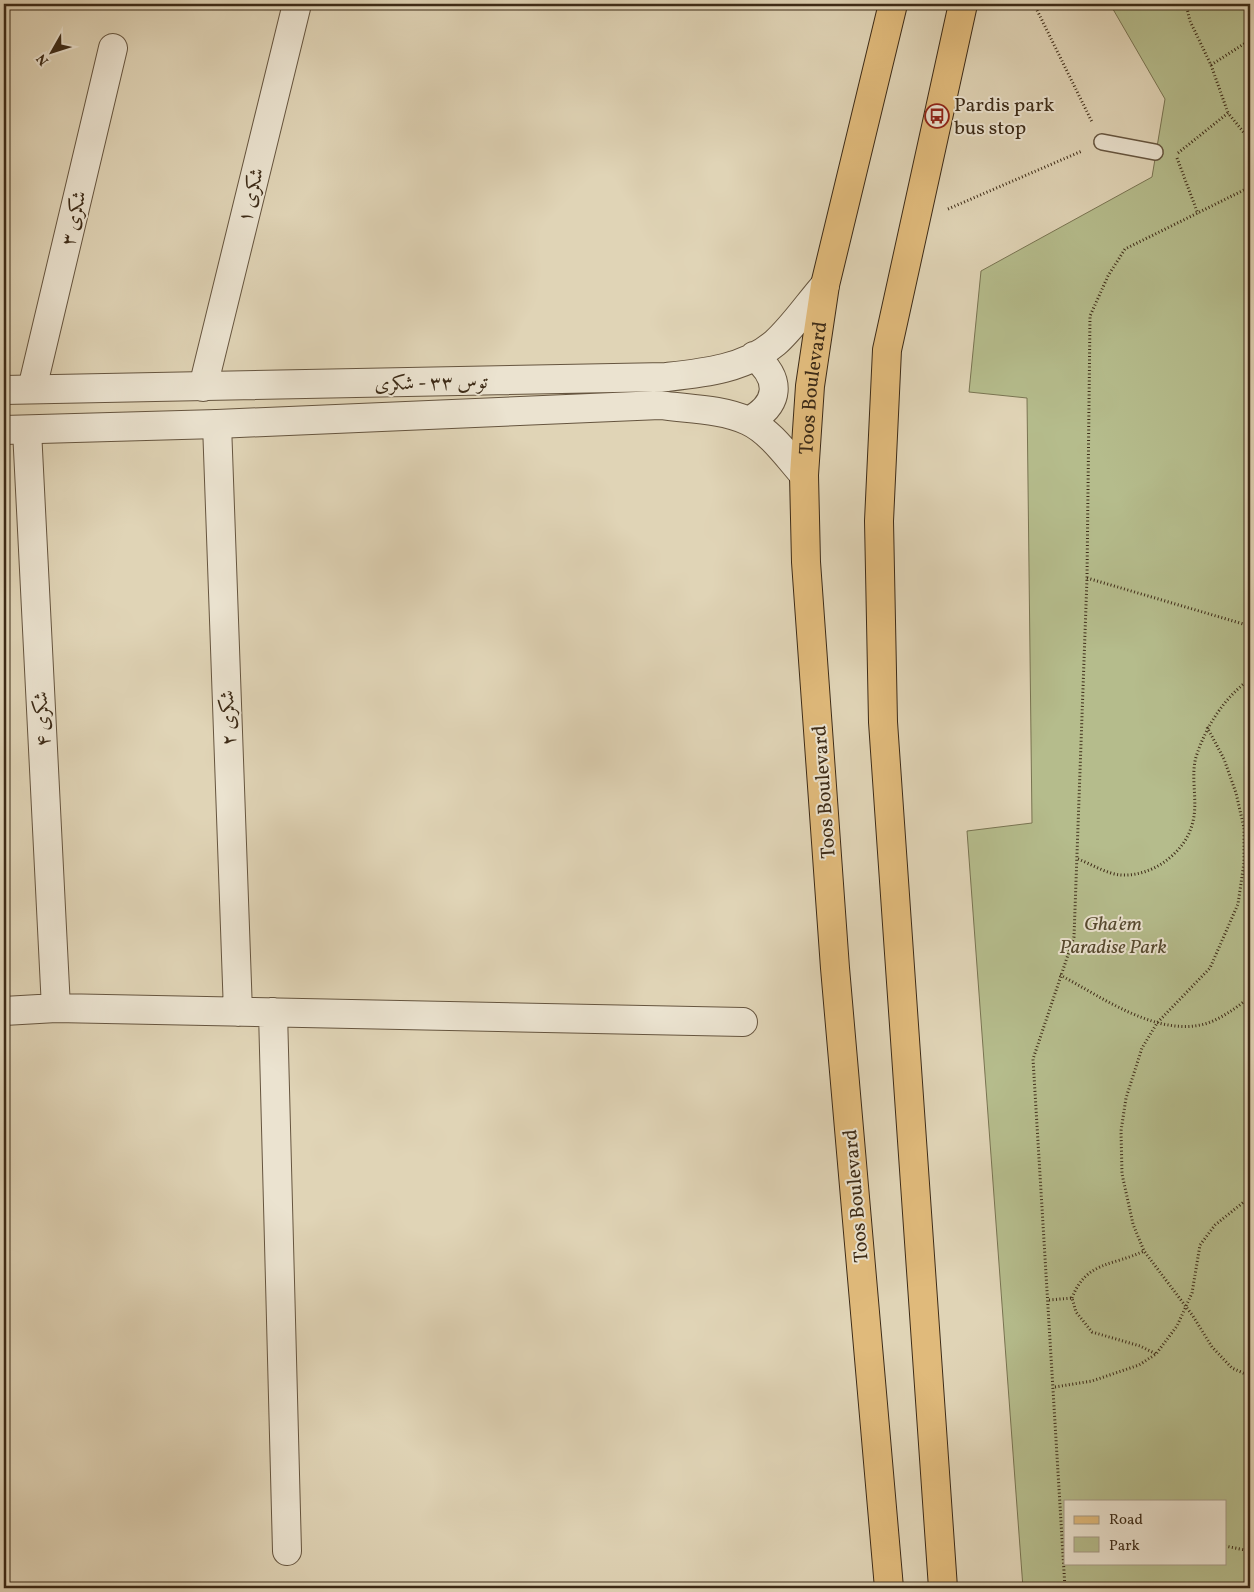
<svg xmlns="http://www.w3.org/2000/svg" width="1254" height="1592" font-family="Vollkorn,Amiri,serif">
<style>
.green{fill:#b5bc8c;stroke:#797452;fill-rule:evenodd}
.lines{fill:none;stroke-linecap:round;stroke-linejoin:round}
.service-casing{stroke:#66553f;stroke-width:18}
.minor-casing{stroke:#66553f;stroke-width:30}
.tertiary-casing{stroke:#66553f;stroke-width:30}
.primary-casing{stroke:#3d2b17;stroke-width:30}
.path{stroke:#3d2b17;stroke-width:3;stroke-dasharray:1 2.5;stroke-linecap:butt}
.service{stroke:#ebe3d0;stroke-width:15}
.minor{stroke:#ebe3d0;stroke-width:28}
.tertiary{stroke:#ebe3d0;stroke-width:28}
.primary{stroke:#e0ba7b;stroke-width:28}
.labels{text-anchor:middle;stroke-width:4;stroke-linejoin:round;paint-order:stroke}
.poi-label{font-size:20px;fill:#3d2b17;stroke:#ebe3d0;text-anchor:start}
.street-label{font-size:20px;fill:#3d2b17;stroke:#ebe3d0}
.park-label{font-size:20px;font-style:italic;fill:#55482e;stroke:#ebe3d0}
</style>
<rect width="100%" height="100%" fill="#e0d4b6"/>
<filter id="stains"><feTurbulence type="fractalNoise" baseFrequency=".004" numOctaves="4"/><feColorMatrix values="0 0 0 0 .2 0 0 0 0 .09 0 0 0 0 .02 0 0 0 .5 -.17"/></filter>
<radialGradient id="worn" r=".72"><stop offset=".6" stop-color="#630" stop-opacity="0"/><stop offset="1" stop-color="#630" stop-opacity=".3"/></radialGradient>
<path class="green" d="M1110,4H1250V1588H1023L967,831L1032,823L1027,398L969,392L981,271L1152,177L1165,99ZM1065,1501H1225V1563H1065Z"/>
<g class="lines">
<g class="service-casing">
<path id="service" d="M1102,142L1155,152"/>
</g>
<g class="minor-casing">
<path id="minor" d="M203,387L297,4
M32,389L113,48
M217,424L238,1012
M27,430L56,1008
M4,1011L56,1008L743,1022
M273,1012L287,1551"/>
</g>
<g class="tertiary-casing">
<path id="tertiary" d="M4,390L666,377C703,373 745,369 775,343C793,327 809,303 825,285
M749,421C780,404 782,379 754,356
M4,430L217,424L660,405C688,409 722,409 748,421C770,431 788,457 804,475"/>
</g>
<g class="primary-casing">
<g id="primary">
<path id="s1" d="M889,1588L835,968L806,562L804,475L810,386L825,285L893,4"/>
<path d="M943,1588L883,722L879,521L887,350L963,4"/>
</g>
</g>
<path class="path" d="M1034,4L1092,122
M1186,4L1190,21L1211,65L1228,113
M1211,65L1250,40
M1178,153L1228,113L1250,140
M1177,158L1198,214
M948,209L1082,151
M1087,578L1250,626
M1207,727L1224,759L1236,793L1244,828V863L1238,904L1210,968L1157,1023L1142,1048L1126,1098L1121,1131L1122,1174L1133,1224L1144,1251L1193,1316L1212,1347L1232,1368L1250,1376
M1078,859C1091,864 1107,874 1121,875C1151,877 1184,854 1192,825C1199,803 1190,778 1196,757C1206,726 1224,698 1250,679
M1060,975C1102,997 1159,1039 1208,1023C1224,1017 1237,1007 1250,997
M1072,1298C1086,1261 1113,1266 1144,1251
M1049,1300L1072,1298L1076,1312L1092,1332L1140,1346L1156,1354
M1055,1387L1092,1381L1139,1365L1156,1354L1177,1326L1192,1293L1200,1245L1215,1225L1250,1197
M1225,1546L1250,1551
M1065,1588L1033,1059L1074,937L1087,578L1090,316L1108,276L1125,249L1250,187"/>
<use href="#service" class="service"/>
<use href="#minor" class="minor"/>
<use href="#tertiary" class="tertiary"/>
<use href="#primary" class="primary"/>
</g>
<defs>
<g id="bus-ring" transform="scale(1.25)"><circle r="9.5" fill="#ebe3d0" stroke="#8f2418" stroke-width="1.5"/><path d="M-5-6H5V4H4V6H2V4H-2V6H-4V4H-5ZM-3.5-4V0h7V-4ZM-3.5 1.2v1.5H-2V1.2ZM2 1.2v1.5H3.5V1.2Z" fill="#8f2418"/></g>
</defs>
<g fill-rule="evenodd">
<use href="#bus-ring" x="937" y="116"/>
</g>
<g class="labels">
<g class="poi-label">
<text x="954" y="111">Pardis park<tspan x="954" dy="23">bus stop</tspan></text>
</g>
<g class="street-label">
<text transform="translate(250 195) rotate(-76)" y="7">شکری ۱</text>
<text transform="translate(73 218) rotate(-77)" y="7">شکری ۳</text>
<text transform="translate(431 382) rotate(-1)" y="7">توس ۳۳ - شکری</text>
<text dy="7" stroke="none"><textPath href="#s1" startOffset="1204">Toos Boulevard</textPath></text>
<text transform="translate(227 718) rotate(-92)" y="7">شکری ۲</text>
<text transform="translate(41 719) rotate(-93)" y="7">شکری ۴</text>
<text transform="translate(823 792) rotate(-94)" y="7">Toos Boulevard</text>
<text transform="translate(855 1196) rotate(-95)" y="7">Toos Boulevard</text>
</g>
<g class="park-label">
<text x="1113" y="930">Gha'em<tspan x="1113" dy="23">Paradise Park</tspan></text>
</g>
</g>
<rect width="1254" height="1592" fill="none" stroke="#e0d4b6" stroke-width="20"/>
<rect x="5" y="5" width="1244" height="1582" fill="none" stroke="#3d2b17" stroke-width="2.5"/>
<rect x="10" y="10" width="1234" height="1572" fill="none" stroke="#3d2b17"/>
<rect x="1064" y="1500" width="162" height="65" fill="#ebe3d0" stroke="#a59986"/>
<rect x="1074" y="1516" width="25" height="8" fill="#e0ba7b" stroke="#a59986"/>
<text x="1109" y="1524" font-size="15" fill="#3d2b17">Road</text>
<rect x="1074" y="1537" width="25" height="15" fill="#b5bc8c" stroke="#a59986"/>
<text x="1109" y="1550" font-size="15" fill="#3d2b17">Park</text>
<g transform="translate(52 52) rotate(231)" stroke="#ebe3d0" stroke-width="4" paint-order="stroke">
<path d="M0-4L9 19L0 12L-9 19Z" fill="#3d2b17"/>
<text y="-8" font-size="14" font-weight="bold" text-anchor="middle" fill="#3d2b17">N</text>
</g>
<rect width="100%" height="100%" filter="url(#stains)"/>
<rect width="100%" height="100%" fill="url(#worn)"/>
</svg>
